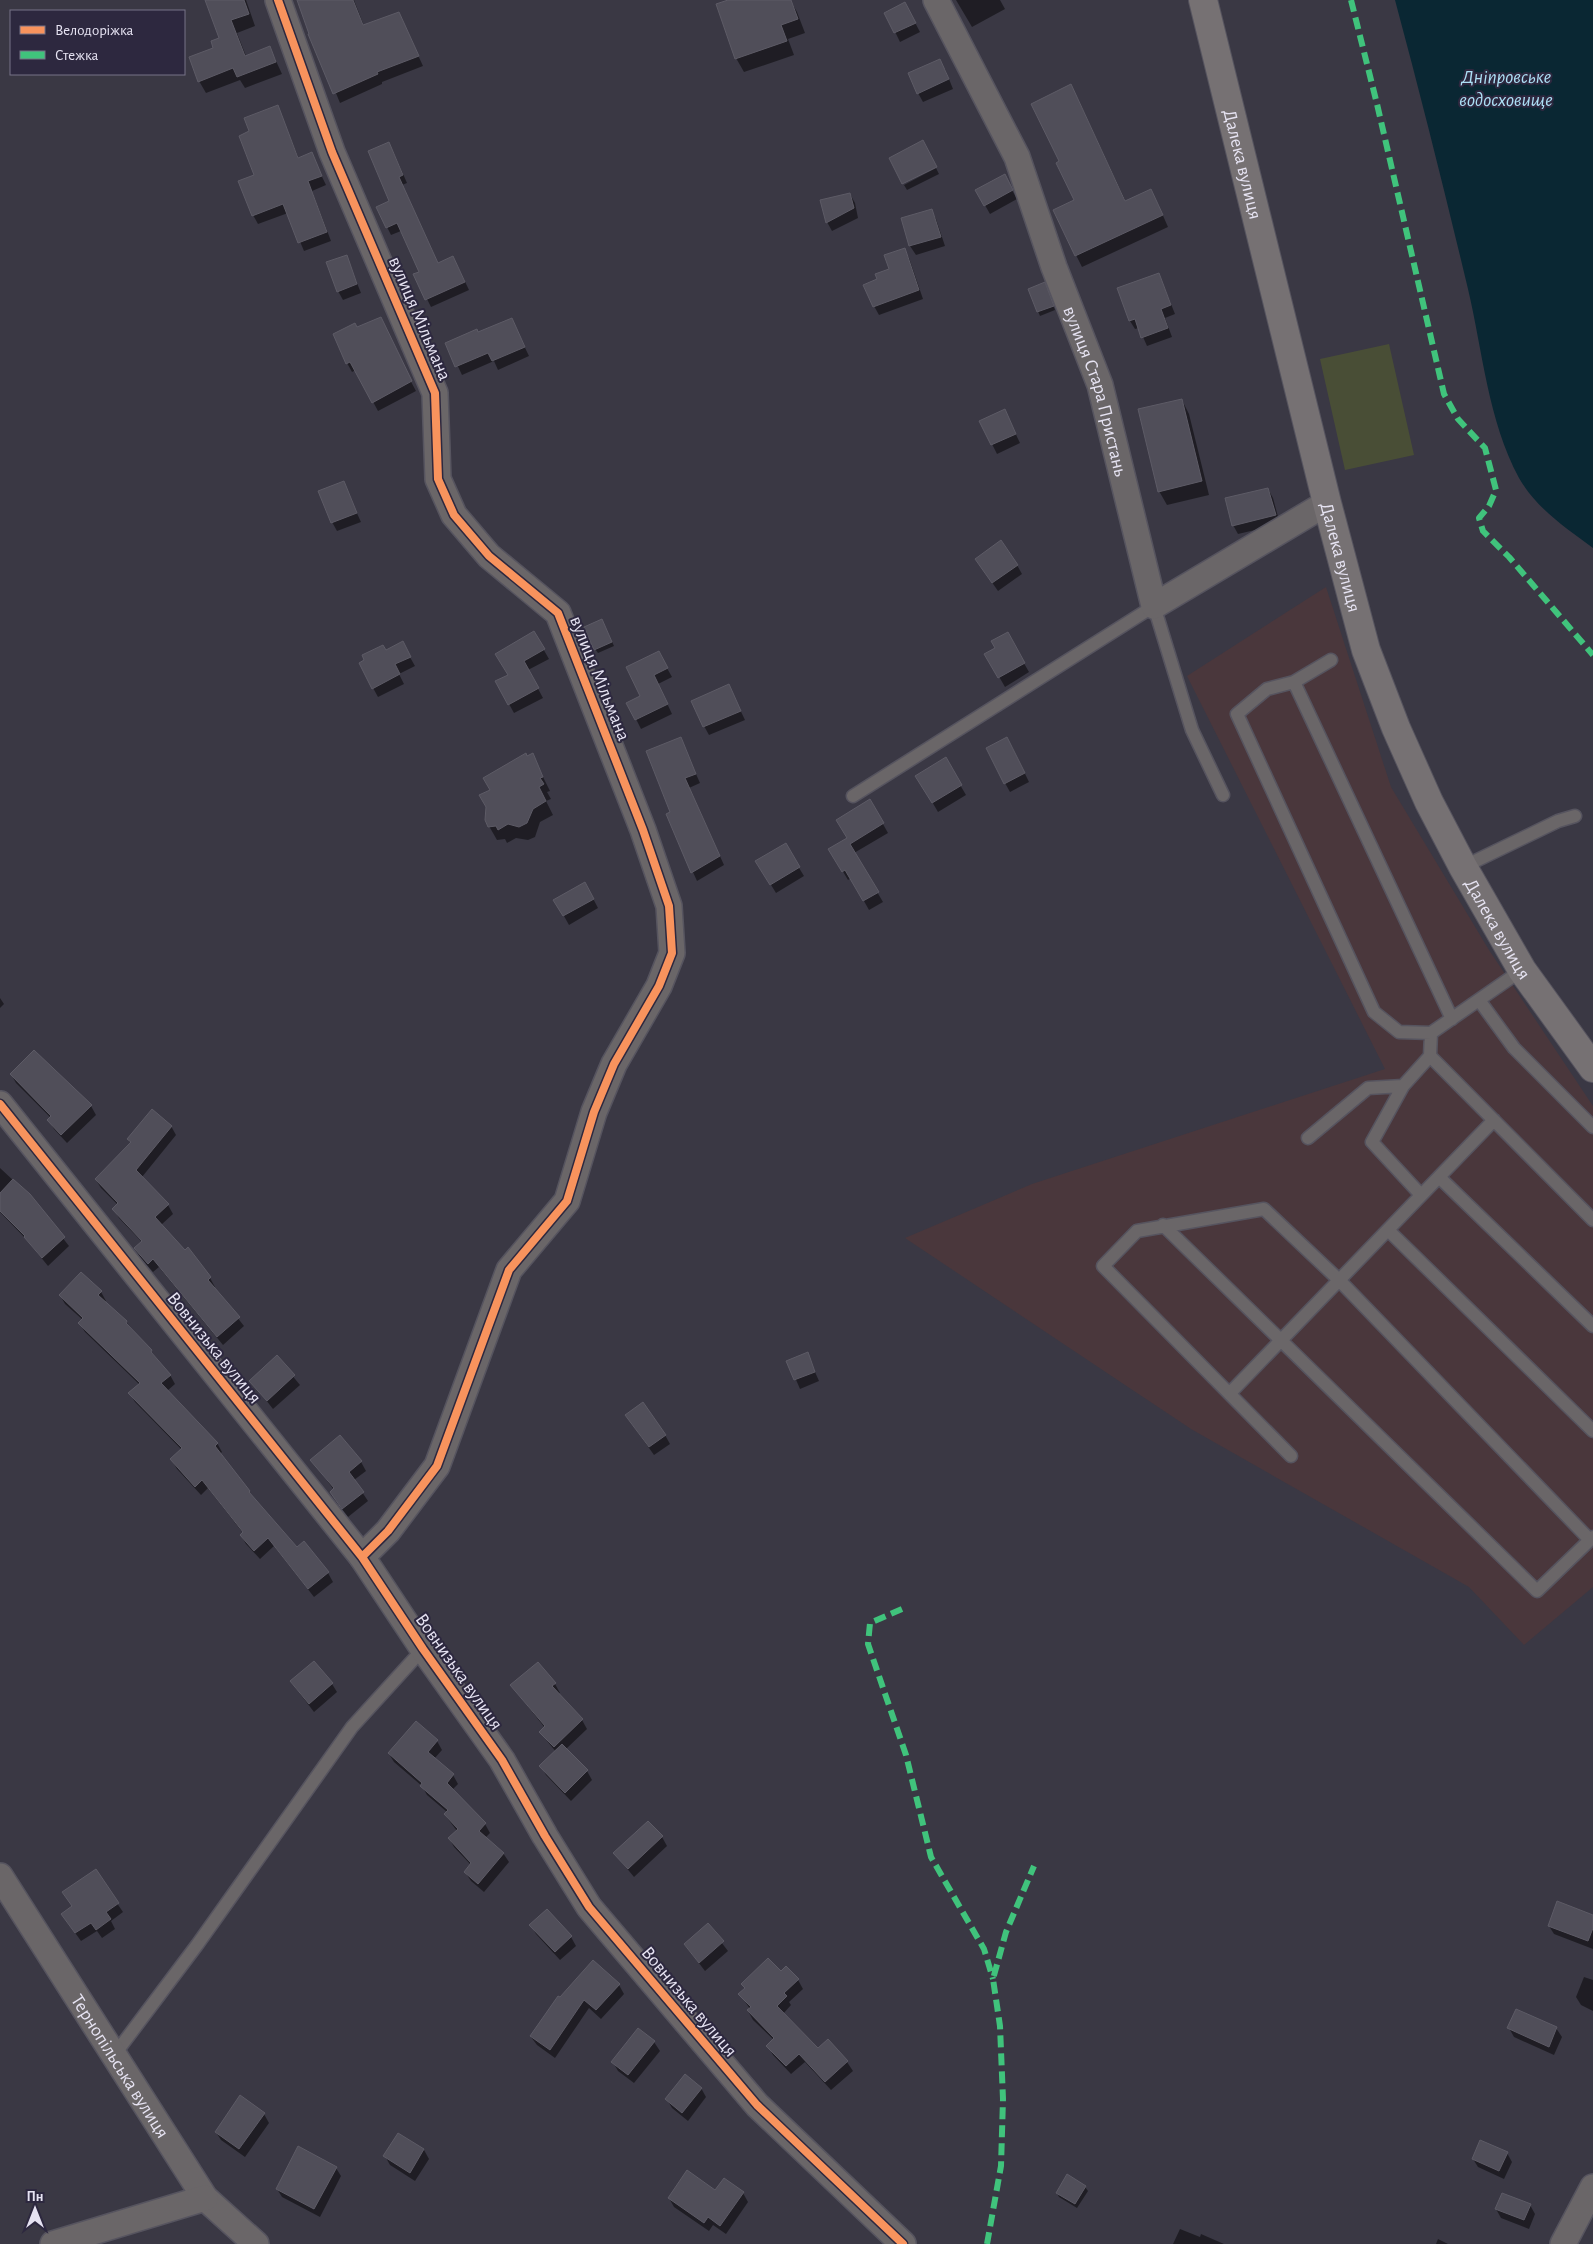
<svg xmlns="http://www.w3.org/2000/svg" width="1593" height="2244" font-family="'Alegreya Sans',sans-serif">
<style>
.industrial{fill:#4a373c}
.green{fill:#494e36}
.water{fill:#0a2733}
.shadow{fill:#0007}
.building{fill:#504e59;stroke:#5d5b66}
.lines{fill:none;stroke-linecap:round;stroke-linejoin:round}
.lane-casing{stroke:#56545f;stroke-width:15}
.street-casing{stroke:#56545f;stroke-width:28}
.secondary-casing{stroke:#56545f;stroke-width:30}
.lane{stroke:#6a6668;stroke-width:12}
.street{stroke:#6a6668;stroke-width:25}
.secondary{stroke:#767173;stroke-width:28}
.quiet{stroke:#40c37c;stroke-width:6;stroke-dasharray:12 6;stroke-linecap:butt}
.cycleway-casing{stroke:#2d283f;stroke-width:11}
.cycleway{stroke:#f8935d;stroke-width:8}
.labels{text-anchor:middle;stroke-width:4;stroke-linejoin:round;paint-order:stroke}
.street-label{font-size:19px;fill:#e6e3f2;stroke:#2d283f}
.water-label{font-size:20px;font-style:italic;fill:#acdff5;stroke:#2d283f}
</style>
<rect width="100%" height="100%" fill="#3a3844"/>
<path class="industrial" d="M1326,587L1391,787L1489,950L1593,1106V1587L1524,1645L1469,1587L1191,1429L905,1238L1032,1184L1385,1069L1187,676Z"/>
<path class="green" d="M1389,344L1414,455L1345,470L1320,359Z"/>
<path class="water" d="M1395,0H1593V548C1566,528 1536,508 1519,478C1488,420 1483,353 1468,289C1445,193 1421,96 1395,0Z"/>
<path class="shadow" d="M206,0H246L255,26L237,33L246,56L270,48L282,74L245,88L240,80L206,93L199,81L220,39Z
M298,0H354L364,26L399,14L423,66L382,82V84L340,103Z
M732,0H790L797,12L805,33L788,39L794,55L744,72L736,58Z
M956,0H1000L1005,9L972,27Z
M886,13H910L920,32L900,42Z
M945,69L953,89L923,102L918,93Z
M1077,97L1126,202H1157L1168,227L1082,267L1076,255V201L1061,162Z
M278,107L299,159L311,154L326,185L312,191L331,241L304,251L288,213L258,224L253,215L255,175L251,132Z
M393,151L407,183L402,185L438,264L457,265L469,290L431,307L415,275L421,272L401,231L391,235L387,227L391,201Z
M936,168L939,174L907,190L904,185Z
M1004,176L1017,199L990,214L977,191Z
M850,194L855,203L858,218L832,231L827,222Z
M931,210L936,219L945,246L916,255L910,246L902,219Z
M904,249L909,258L923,299L879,315L874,306L879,280L890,269Z
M346,256L361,293L343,300L338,291Z
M1159,274L1175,314L1165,318L1172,337L1147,346L1139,328L1135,329L1130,321Z
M1046,288L1055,310L1040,316L1029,290Z
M511,319L529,356L498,370L494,361L462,375L447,343L478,333Z
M357,329L395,352L416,391L378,411L356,370L352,372L347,363Z
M1182,400L1189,414L1209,495L1167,505L1159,491Z
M1009,420L1020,443L997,454L981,422Z
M343,483L361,522L337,531L332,522Z
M1268,489L1273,498L1280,524L1238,534L1233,525Z
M1017,565L1022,574L998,591L982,568Z
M604,625L614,646L598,653L595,649Z
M534,633L549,659L528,670L543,698L514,713L509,704V675Z
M1007,634L1029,672L1005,687L986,654L997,648Z
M386,651L407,652L415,666L399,674L404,684L378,697L360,664Z
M663,661L672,677L658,684L672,714L641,729L628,703L642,696L628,668Z
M733,695L745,720L709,735L704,726Z
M680,738L700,783L689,788L724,865L697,881L667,815L672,813Z
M1012,747L1029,782L1010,792L1005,783Z
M532,755L550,791L547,792L551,799L546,801L553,815L540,822L535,837L528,840L516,838L507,843L505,839L497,840L489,826L492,790Z
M945,759L966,795L938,812L917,776Z
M870,801L888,833L854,853L883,902L869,910L851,878L848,880L830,850L848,839Z
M785,845L804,876L776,893L757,862Z
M585,883L598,908L569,925L555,900Z
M0,998L4,1004L0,1008Z
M11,1074L91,1106L96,1115L67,1143L54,1129L49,1120L51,1118L16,1083Z
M171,1126L176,1135L142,1177L168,1205L173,1214L161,1225L210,1278L215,1287L214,1288L244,1326L223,1345L159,1267L153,1272L140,1257L135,1249L142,1242L119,1218L114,1209L118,1205L101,1188L96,1180L131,1144L129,1139Z
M0,1168L29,1195L69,1246L48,1266L26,1239L0,1212Z
M101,1292L106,1301L105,1302L126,1322L170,1375L175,1384L167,1391L217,1443L222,1452L220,1454L254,1499L297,1548L328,1573L333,1582L314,1597L274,1546L260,1559L246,1544L241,1535L243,1533L208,1488L201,1495L177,1469L172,1460L182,1450L135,1402L130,1394L140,1385L85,1332L80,1324L83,1320L65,1304L60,1295Z
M807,1354L819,1381L800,1389L788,1361Z
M277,1357L300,1385L273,1409L251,1381Z
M632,1424L665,1435L670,1444L654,1455Z
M312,1460L361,1462L366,1471L354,1480L368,1501L348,1517L336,1501L334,1490Z
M538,1664L555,1684L560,1693L558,1694L582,1720L587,1729L566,1749L587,1771L592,1780L571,1801L546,1775L541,1766L556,1752L540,1732L545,1728L512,1686Z
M291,1682L332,1684L337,1692L314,1712Z
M437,1741L442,1750L434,1759L453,1775L458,1784L452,1790L485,1824L490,1833L485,1838L503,1853L509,1862L484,1892L471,1881L465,1872L471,1865L454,1847L449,1838L457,1831L445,1815L447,1812L427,1795L422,1786L394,1762L389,1754Z
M662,1837L667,1846L634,1877L615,1854Z
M95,1871L123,1912L111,1921L115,1929L102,1938L97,1931L81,1941L68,1923L73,1907Z
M1593,1916V1949L1554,1934L1549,1926Z
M531,1925L571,1937L576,1946L560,1960L536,1934Z
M708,1925L728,1951L705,1971L685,1945Z
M781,1972L798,1980L803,1989L789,2002L791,2005L783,2014L818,2050L828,2040L847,2062L853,2071L831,2090L805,2062L791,2074L773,2055L768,2046L774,2040L753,2020L748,2011L750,2009L740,1994L745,1989L743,1984Z
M1584,1977L1593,1980V2011L1581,2005L1576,1997Z
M619,1985L624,1994L601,2019L589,2008L555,2058L537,2045L531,2037L560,1999Z
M1509,2028H1556L1562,2037L1554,2055L1514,2037Z
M654,2042L660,2051L634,2083L618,2071L613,2062Z
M701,2088L706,2097L688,2121L672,2108L667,2099Z
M264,2114L269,2123L245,2157L221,2140L216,2132Z
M398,2135L424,2150L429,2159L415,2181L390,2165L385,2156Z
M1507,2153L1512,2162L1504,2179L1478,2167L1473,2159Z
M336,2168L341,2176L320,2217L282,2197L277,2189Z
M1085,2187L1088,2191L1077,2208L1059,2197L1057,2193Z
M716,2192L743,2193L748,2202L726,2234L713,2225L709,2231L674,2207L669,2198Z
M1530,2205L1535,2214L1529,2229L1501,2218L1496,2209Z
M1180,2229L1200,2237L1201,2234L1224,2244H1173Z
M1438,2239L1448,2244H1436Z"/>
<path class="building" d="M205,0H244L249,14L231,20L245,56L270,46L276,62L237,77L233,68L198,82L189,57L213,48L211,41L219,38Z
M297,0H353L363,25L399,12L419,56L377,72L378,74L333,94L308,34H309Z
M728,0H791L798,19L781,25L787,41L735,59L716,4Z
M905,2L916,23L894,33L884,13Z
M940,59L949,79L917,94L908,73Z
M1071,84L1125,201L1151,189L1163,215L1075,256L1053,210L1074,200L1056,163L1059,161L1031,104Z
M278,105L298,158L312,152L322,176L308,181L327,232L298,243L283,204L252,216L238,181L254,175L239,136L249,131L244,118Z
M923,140L937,167L902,184L889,158Z
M389,142L403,175L399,177L438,263L453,256L465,282L425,300L413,274L419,272L397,223L386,228L376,207L389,201L368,151Z
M1005,174L1013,190L984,206L975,190Z
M850,193L854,208L826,223L820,200Z
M932,209L941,237L909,246L901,218Z
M905,248L919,290L873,307L863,285L877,279L875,274L889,269L884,255Z
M347,255L357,284L337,292L326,262Z
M1159,273L1171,305L1161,309L1168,328L1141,338L1135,319L1129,321L1117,288Z
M1045,282L1054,306L1037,312L1028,289Z
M381,317L412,381L372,403L350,362L346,364L333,334L355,323L357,327Z
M512,318L525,347L492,361L488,353L455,367L445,343L477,329L478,332Z
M1182,399L1202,481L1158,492L1138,409Z
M1005,409L1016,434L991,445L979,421Z
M344,481L357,513L331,523L318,491Z
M1268,488L1276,515L1232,526L1225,498Z
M1001,540L1018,565L992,583L975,559Z
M602,619L612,642L594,650L584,627Z
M534,631L545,649L524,661L539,688L508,705L495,681L508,675L495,654Z
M1008,632L1025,663L998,678L984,654L995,648L991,641Z
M403,641L411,657L395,664L400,674L372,689L359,663L364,660L362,655L383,645L386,650Z
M659,651L668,668L654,675L668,704L635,720L626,703L640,696L626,667Z
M729,684L741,711L703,727L691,701Z
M681,737L696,774L685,778L720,856L691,873L666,814L670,812L646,751Z
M1007,737L1025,773L1004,784L986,748Z
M526,753L527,756L533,753L543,777L540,778L544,784L539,787L546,801L533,809L527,823L519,827L508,824L498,830L496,826L488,827L485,820L486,807L479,795L490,790L483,778Z
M946,757L962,785L932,803L915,776Z
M870,799L884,823L850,844L879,892L863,901L845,870L842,872L828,849L847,838L836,820Z
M786,843L800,867L770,885L755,861Z
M585,882L594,899L563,916L553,900Z
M34,1050L92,1105L61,1135L47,1120L51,1116L10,1074Z
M152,1109L172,1126L136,1170L169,1204L155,1217L185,1250L188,1247L211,1277L208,1280L240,1317L217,1337L153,1259L148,1264L134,1248L142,1241L112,1209L118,1203L95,1179L131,1142L127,1139Z
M13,1179L30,1194L65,1237L42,1258L24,1237L25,1236L0,1211V1193Z
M81,1272L102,1291L98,1295L127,1321L126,1323L152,1350L151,1352L171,1375L161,1383L218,1443L215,1446L250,1491L249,1492L297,1547L304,1541L329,1572L308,1589L268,1538L254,1551L240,1535L243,1532L202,1480L195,1487L170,1459L182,1448L128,1393L140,1383L78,1323L83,1318L59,1295Z
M808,1352L815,1372L794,1380L786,1361Z
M277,1355L295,1375L267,1401L249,1381Z
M643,1402L666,1435L649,1447L625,1415Z
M340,1435L362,1461L349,1472L364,1492L342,1509L330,1492L334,1488L310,1460Z
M314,1661L333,1683L309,1704L290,1681Z
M538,1662L556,1683L552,1686L583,1719L554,1747L539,1732L545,1726L510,1685Z
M416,1721L438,1740L428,1752L454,1774L447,1783L486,1823L479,1831L504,1853L478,1884L464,1872L471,1863L448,1838L458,1829L444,1814L448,1810L420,1786L422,1783L388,1753Z
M562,1744L588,1770L565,1793L539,1766Z
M648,1821L663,1836L628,1869L613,1853Z
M96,1869L119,1903L106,1912L111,1919L96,1930L91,1923L75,1933L61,1914L72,1906L62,1892Z
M1557,1901L1593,1915V1928L1588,1941L1548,1926Z
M547,1909L572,1936L555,1952L529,1925Z
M708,1923L724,1941L699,1963L684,1944Z
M768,1958L781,1971L786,1966L799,1979L784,1993L787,1996L777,2006L818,2048L828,2039L848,2061L825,2082L799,2054L786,2066L766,2046L774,2038L747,2010L751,2007L738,1994L745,1988L741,1984Z
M593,1960L620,1984L596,2010L584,2000L550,2050L530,2036L558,1996L560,1997Z
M1516,2009L1557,2027L1549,2047L1507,2028Z
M638,2028L655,2041L628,2075L611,2062Z
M685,2074L702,2088L682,2113L665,2099Z
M240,2095L265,2113L239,2149L215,2132Z
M398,2133L424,2149L410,2173L383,2156Z
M1480,2140L1508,2152L1499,2171L1472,2159Z
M298,2146L337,2167L314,2209L276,2189Z
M687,2170L715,2190L724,2178L744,2192L720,2226L708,2217L704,2223L668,2198Z
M1067,2174L1086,2186L1075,2204L1056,2193Z
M1502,2193L1531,2204L1524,2220L1495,2209Z"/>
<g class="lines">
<g class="lane-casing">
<path id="lane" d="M1331,660L1294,682L1452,1019
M1294,682L1267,689L1237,714L1374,1012L1399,1032L1431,1033
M853,796L1154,606L1192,730L1223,795
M1463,867L1558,821L1575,816
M1522,970L1431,1033L1430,1056L1593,1220
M1479,1000L1514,1048L1593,1127
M1308,1138L1368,1088L1403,1086
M1439,1177L1593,1326
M1421,1195L1372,1142L1403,1086L1430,1056
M1163,1225L1537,1591L1593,1537
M1388,1230L1593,1431
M1230,1393L1494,1120
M1291,1456L1103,1266L1137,1231L1264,1209L1339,1280L1590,1540
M115,2054L197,1945L352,1727L423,1649"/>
</g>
<g class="street-casing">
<g id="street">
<path d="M278,0L332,152L435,393L438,479L454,515L489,556L558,613L643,830L669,906L672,953L659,986L614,1064L594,1112L567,1201L509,1270L437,1466L388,1531L362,1557"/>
<path id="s1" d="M936,0L1017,157L1054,267L1100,385L1154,606L1327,503"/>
<path d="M0,1104L362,1557L423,1649L502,1760L545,1836L589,1907L757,2105L903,2244"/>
<path id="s2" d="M0,1876L205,2198L256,2244"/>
<path d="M53,2244L205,2198"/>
<path d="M1563,2244L1593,2187"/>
</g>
</g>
<g class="secondary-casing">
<g id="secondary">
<path id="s3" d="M1203,0L1327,503L1366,650L1396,728L1429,802L1463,867L1522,970L1593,1068"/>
</g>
</g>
<use href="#lane" class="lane"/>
<use href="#street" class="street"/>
<use href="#secondary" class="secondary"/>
<path class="quiet" d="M1351,0L1377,104L1444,394L1458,419L1485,448L1496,490L1489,506L1479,518L1483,531L1509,557L1593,655
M902,1609L870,1623L868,1644L906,1755L931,1857L984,1949L993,1979
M987,2244L1001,2166L1003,2099L1000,2026L993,1979L1006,1932L1034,1866"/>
<g class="cycleway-casing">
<path id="cycleway" d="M278,0L332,152L435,393L438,479L454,515L489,556L558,613L643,830L669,906L672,953L659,986L614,1064L594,1112L567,1201L509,1270L437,1466L388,1531L362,1557
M0,1104L362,1557L423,1649L502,1760L545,1836L589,1907L757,2105L903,2244"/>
</g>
<use href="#cycleway" class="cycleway"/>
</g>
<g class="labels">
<g class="street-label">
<text dy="7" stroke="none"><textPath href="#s3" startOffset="169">Далека вулиця</textPath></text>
<text transform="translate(421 318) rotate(67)" y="7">вулиця Мільмана</text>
<text dy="7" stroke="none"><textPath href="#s1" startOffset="424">вулиця Стара Пристань</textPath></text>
<text dy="7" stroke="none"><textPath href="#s3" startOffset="574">Далека вулиця</textPath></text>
<text transform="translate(601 678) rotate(68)" y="7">вулиця Мільмана</text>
<text dy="7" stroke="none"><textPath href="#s3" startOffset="979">Далека вулиця</textPath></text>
<text transform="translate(215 1347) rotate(51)" y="7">Вовнизька вулиця</text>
<text transform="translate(460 1671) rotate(55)" y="7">Вовнизька вулиця</text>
<text transform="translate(690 2001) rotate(50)" y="7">Вовнизька вулиця</text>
<text dy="7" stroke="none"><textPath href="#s2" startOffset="225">Тернопільська вулиця</textPath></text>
</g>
<g class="water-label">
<text x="1506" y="83">Дніпровське<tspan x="1506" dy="23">водосховище</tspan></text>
</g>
</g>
<rect x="10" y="10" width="175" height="65" fill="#2d283f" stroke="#777387"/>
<rect x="20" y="26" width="25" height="8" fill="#f8935d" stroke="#777387"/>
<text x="55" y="35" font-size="15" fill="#e6e3f2">Велодоріжка</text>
<rect x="20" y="51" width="25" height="8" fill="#40c37c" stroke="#777387"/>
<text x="55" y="60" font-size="15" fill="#e6e3f2">Стежка</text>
<g transform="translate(35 2209)" stroke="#2d283f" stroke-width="4" paint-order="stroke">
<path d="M0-4L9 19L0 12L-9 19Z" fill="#e6e3f2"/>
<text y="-8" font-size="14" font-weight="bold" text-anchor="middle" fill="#e6e3f2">Пн</text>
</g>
</svg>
